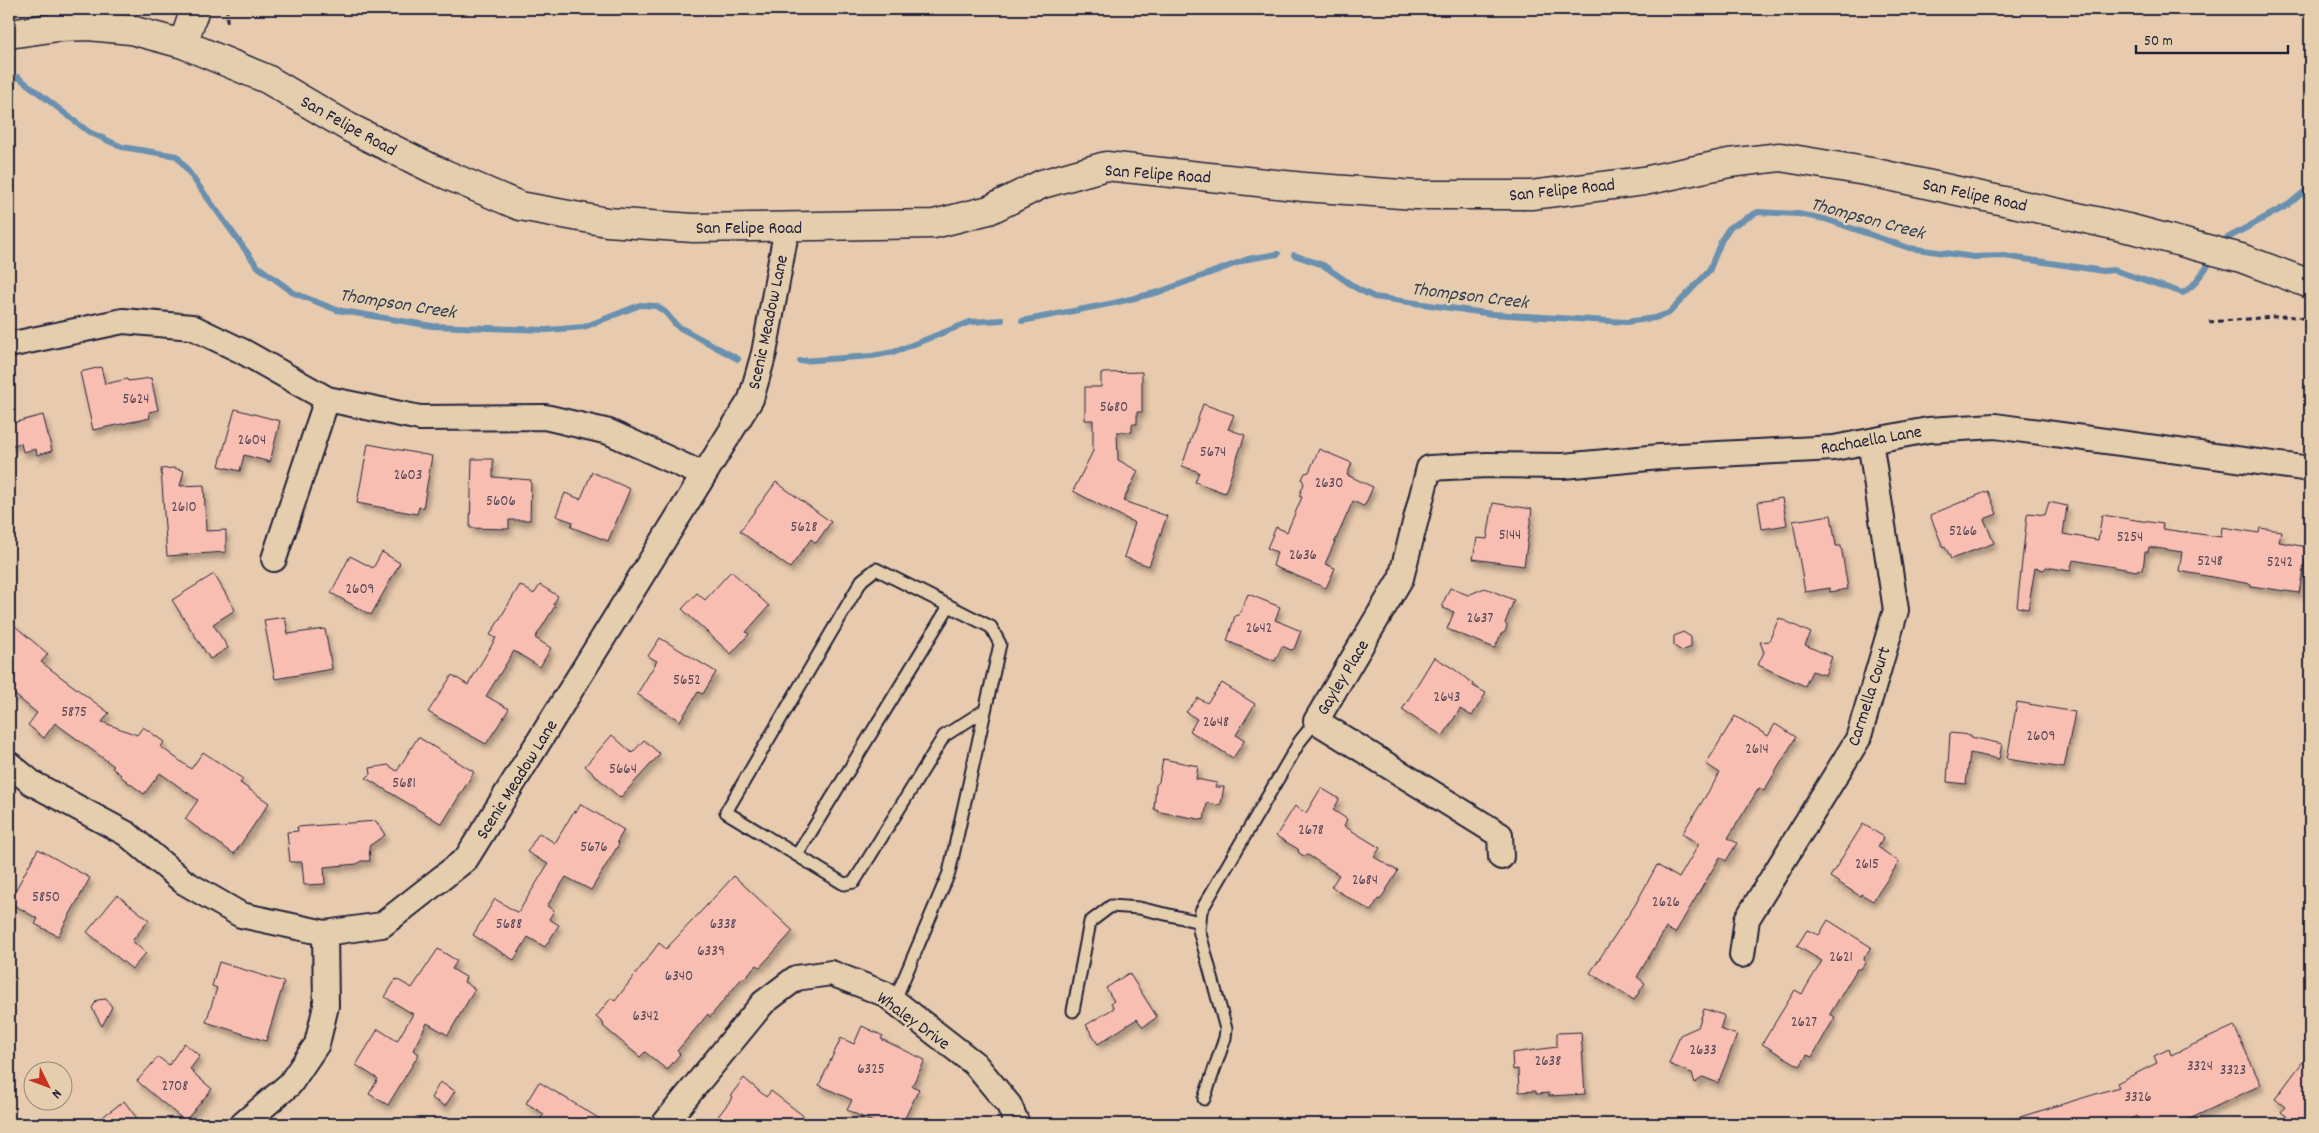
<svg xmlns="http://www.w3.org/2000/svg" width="2319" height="1133" font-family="Dekko,sans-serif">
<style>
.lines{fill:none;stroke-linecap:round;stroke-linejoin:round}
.stream{stroke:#6b90af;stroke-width:6}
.building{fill:#f8beb2;stroke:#22223b;filter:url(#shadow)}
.lane-casing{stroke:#22223b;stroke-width:15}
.street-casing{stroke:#22223b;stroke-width:28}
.secondary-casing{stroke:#22223b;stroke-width:31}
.path{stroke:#22223b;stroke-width:3;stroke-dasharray:5 4;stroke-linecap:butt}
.lane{stroke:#e4cead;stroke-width:11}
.street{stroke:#e4cead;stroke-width:24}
.secondary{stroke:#e4cead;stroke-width:28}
.labels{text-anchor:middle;stroke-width:5;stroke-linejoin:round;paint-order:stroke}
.number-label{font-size:15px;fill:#584959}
.street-label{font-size:18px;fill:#22223b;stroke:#e4cead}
.water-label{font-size:19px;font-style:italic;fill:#343d58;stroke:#e4cead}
</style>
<defs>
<filter id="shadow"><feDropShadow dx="3" dy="5.5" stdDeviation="2.5" flood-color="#0004"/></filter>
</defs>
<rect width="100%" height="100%" fill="#e8cbae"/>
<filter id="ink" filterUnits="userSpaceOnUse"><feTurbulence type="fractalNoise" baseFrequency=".02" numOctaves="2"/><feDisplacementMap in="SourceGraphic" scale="10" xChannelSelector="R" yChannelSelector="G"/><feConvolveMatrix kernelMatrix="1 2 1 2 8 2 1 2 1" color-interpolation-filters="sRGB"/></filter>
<g filter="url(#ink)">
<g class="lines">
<path class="stream" d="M9,87L11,82L18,77L89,132L122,147L177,156L257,266L294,293L337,310L432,326L547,330L584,327L640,305L656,306L665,312L677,326L738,359
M2222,241L2288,205L2310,187
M1294,255L1323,265L1356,288L1374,297L1492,314L1626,322L1655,318L1669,313L1709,271L1722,239L1730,227L1758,212L1798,214L1825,219L1909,248L1974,257L2004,256L2103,271L2114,270L2183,293L2193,285L2210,263
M1022,321L1114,303L1159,292L1248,259L1278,254
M800,361L872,356L894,352L970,322L1002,320"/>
</g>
<path class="building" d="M101,367L105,384L127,379L128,381L151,378L158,410L149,412L150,418L93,430L80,372Z
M1142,372V412H1137V424H1132V432H1117L1118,460L1138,471L1123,501L1167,516L1149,566L1124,557L1135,523L1073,491L1093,451V420H1085V387H1101V373Z
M1203,404L1234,415L1228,429L1245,435L1225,493L1195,482L1199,472L1182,466Z
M235,409L280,421L270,462L244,455L240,471L219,466Z
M43,415L52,451L37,455L36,449L23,452L21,443L9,446V424Z
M368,444L432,456L423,508L419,507L417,514L357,503Z
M1319,449L1352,463L1347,475L1373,487L1365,505L1363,506L1353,501L1325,564L1335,568L1326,588L1273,566L1277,552L1267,548L1276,527L1287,532L1302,497L1299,496L1304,484L1302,479L1305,473L1309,472Z
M472,459H493V477L531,480L530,520H509V529L470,528Z
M174,468L184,471L180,486L204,485L206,531L226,530V552L167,556L161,469Z
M592,472L630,489L608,541L571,527L573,522L556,516L565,493L580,499L582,496Z
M776,482L831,522L816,543L811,539L790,568L740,531Z
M1988,491L1997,514L1984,519L1994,543L1951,559L1945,546L1943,547L1930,515Z
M1782,498L1787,525L1762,529L1758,502Z
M2049,502L2067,506L2063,534L2098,540L2102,515L2163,524L2162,529L2221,537L2222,527L2259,533L2260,528L2281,531L2279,542L2307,547L2299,593L2251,586V584L2179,571L2182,552L2149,547L2148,552H2145L2143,570L2138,569L2137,571L2073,560L2070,571L2046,567L2044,570L2035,568L2028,609L2017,607L2027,516L2028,513L2045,515Z
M1493,503L1532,509L1524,566L1473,559L1477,538L1487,539Z
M1831,515L1836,546H1841L1848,589L1830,592V588L1805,592L1793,521Z
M382,552L400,563L371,615L331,593L350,556L373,568Z
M731,571L769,606L746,632L749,634L731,654L682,609L697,593L705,600Z
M214,574L235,610L213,624L228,648L210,659L172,600Z
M520,585L534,594L540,585L558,596L553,605L555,606L535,638L551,648L540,667L514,651L486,696L509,709L486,744L428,712L452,675L468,685L496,638L490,635Z
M1450,588L1468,595L1485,588L1514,600L1505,623L1507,626L1505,632L1501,634L1495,648L1447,629L1454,612L1443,608L1444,606L1442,605Z
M1248,594L1280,607L1275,620L1301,631L1294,649L1291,650L1282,646L1275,661L1227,641L1235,616L1239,615Z
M285,617L288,634L325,629L332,669L275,679L264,620Z
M1779,618L1811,633L1805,645L1832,657L1825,675L1812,671L1805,686L1758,665L1764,652L1760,642L1769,641Z
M9,621L48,654L41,662L109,713L102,722L137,735L143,727L164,742L161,747L191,769L203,752L243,779L240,783L269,803L234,854L185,819L198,800L160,773L144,794L120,776L121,775L112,768L114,766L55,723L44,738L28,725L37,713L9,690Z
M1683,632L1691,637V647L1682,651L1674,646V636Z
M660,638L716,672L703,694L698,692L680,721L637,694L657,661L648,656Z
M1434,657L1454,669L1473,684V686L1486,693L1472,716L1460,709L1443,736L1402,710Z
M1222,683L1255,704L1236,735L1245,740L1233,758L1190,731L1197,719L1186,712L1198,698L1207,703Z
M2017,702L2075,712L2064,768L2007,759Z
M1735,716L1768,736L1775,724L1796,737L1764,791L1759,788L1728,838L1737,843L1726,861L1720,857L1675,933L1666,928L1637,977L1645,983L1634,1000L1590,973L1635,905L1657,865L1679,878L1699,844L1682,834L1720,773L1706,764Z
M1950,733L1971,735V737L2002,744L1999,759L1970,753L1966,784L1947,782Z
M612,735L632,753L644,740L660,754L620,798L585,766Z
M418,737L474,772L442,824L366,778L371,774L370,768L388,765L397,771Z
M1163,759L1198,766L1196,779L1217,783L1215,787H1224L1221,803L1219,805L1207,803L1204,820L1160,812L1154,809L1156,785L1159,782Z
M1321,788L1338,798L1339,800L1333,810L1347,819L1344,826L1380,848L1374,857L1398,871L1380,900L1378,899L1371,911L1331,887L1339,875L1308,855L1304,856L1299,853L1298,849L1276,836L1295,806L1306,813Z
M581,804L624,830L617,842L619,844L591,890L566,877L547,906L554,911L549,919L559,925L545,947L528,937L514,960L473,935L495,899L518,913L548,864L527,852L539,833L555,843L574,811L576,812Z
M376,821L385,835L369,846L370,861H361L357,864L324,867L325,884L304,885L302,862H290L287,832L298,831L297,827Z
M1863,824L1884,837L1878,847L1899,862L1873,901L1861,894L1860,896L1830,877Z
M38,849L90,878L58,936L35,924L38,919L9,902Z
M734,876L793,931L760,967L757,965L743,979L742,978L710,1017L708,1014L677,1051L680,1054L667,1070L645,1052L640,1057L603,1026L604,1024L596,1017L611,998L615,1001L659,943L666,949Z
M117,895L149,920L132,941L146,953L132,969L87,932Z
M1828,920L1871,947L1864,958L1865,963L1861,969H1857L1830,1014L1835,1017L1812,1057L1807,1055L1800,1066L1762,1044L1795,990L1802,994L1822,961L1797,946L1807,930L1819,935Z
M438,949L457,961L452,969L466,977L464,982L475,989L448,1035L427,1023L413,1050L419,1054L388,1105L369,1094L378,1079L356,1065L378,1029L397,1041L413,1014L385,997L396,979L412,988Z
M219,962L284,982L266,1041L206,1022L217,988L212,986Z
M1129,973L1157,1017L1143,1027L1137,1019L1098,1044L1086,1025L1114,1008L1111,1003L1114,1001L1106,988Z
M106,999L112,1007L102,1026L92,1008L97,1000Z
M1704,1009L1723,1015L1724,1017L1720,1029L1737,1035L1718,1083L1703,1077L1695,1083L1692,1073L1669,1064L1680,1035L1698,1027Z
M862,1026L883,1036L881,1039L925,1060L912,1086L919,1089L902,1124H878L847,1110L852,1100L819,1085L841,1038L854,1044Z
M2234,1026L2261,1085L2179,1124H2141L2137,1116L2120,1124H2010V1120L2119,1087L2117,1083L2157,1063L2154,1056L2169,1049L2171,1055Z
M1581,1032L1585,1094L1549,1096V1093L1536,1094V1091L1519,1092L1518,1069L1513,1070L1512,1053L1557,1047V1033Z
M184,1043L200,1056L190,1069L193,1071L192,1072L212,1089L185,1121L137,1081L158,1057L169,1065Z
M2310,1052V1124H2297L2281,1112L2285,1107L2275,1099Z
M744,1078L766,1097L771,1091L814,1124H712L733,1097L731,1095Z
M440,1082L455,1091L445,1106L431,1098Z
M539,1082L582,1108L608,1124H537L544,1114L526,1103Z
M124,1101L141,1124H93Z"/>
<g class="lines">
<g class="lane-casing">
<path id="lane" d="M797,855L949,606
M894,1002L949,873L1000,644L991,627L876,569L862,580L726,812L844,884L854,882L944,736L985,710
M1073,1011L1090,922L1111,906L1139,908L1200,922
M1204,1099L1225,1038L1226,1029L1199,930L1201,911L1300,741L1316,721"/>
</g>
<g class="street-casing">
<path id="street" d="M9,345L123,321L192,327L242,351L327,399L420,418L545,417L609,432L704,475
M274,559L327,399
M9,764L32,783L127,834L184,882L241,915L325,933L382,925L466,859L751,399L764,353L787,227
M1501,857L1500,835L1316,721L1401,578L1429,468L1487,465L1563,466L1660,457L1834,448L1928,430L1995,426L2310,469
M1742,955L1747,919L1858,739L1896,610L1870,441
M243,1124L290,1084L317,1044L326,1006L325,933
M664,1124L763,1003L796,978L831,973L885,994L975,1064L1009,1105L1017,1124"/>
</g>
<g class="secondary-casing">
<path id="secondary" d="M9,34L58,27L88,26L131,30L183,44L267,79L350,128L433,169L520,206L607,222L693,228L934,224L989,210L1042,184L1106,166L1304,187L1415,195H1531L1644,181L1729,163L1780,157L1871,172L2132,229L2241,258L2310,284
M183,44L195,9"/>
</g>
<path class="path" d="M227,22V9
M2209,322L2286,316L2310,319"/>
<use href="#lane" class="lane"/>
<use href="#street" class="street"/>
<use href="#secondary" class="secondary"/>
</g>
</g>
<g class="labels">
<g class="number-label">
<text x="136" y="403">5624</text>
<text x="1114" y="411">5680</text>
<text x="252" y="444">2604</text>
<text x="1213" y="456">5674</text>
<text x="408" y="479">2603</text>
<text x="1329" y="487">2630</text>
<text x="501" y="505">5606</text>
<text x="184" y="511">2610</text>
<text x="804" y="531">5628</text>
<text x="1963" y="535">5266</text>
<text x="1510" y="539">5144</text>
<text x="2130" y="541">5254</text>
<text x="1303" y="559">2636</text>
<text x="2210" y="565">5248</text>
<text x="2280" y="566">5242</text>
<text x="360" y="593">2609</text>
<text x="1480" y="622">2637</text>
<text x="1259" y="632">2642</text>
<text x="687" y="684">5652</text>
<text x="1447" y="701">2643</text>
<text x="74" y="716">5875</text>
<text x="1216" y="726">2648</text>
<text x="2041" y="740">2609</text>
<text x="1757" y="753">2614</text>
<text x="623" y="773">5664</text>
<text x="404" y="787">5681</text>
<text x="1311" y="834">2678</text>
<text x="594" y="851">5676</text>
<text x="1867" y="868">2615</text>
<text x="1365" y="884">2684</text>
<text x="46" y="901">5850</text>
<text x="1666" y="906">2626</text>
<text x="509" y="928">5688</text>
<text x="723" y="928">6338</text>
<text x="711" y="955">6339</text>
<text x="1841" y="961">2621</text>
<text x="679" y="980">6340</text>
<text x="646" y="1020">6342</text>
<text x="1804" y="1026">2627</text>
<text x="1703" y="1054">2633</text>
<text x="1548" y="1065">2638</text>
<text x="2200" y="1070">3324</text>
<text x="871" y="1073">6325</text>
<text x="2233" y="1074">3323</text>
<text x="175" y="1090">2708</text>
<text x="2138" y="1101">3326</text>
</g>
<g class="street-label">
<text transform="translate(349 125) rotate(29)" y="6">San Felipe Road</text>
<text transform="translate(1158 173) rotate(4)" y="6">San Felipe Road</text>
<text transform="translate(1562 189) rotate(-6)" y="6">San Felipe Road</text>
<text transform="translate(1975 194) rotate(12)" y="6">San Felipe Road</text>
<text x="749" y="233">San Felipe Road</text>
<text transform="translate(767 322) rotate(-78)" y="6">Scenic Meadow Lane</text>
<text transform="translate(1871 439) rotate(-10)" y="6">Rachaella Lane</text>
<text transform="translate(1342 677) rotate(-59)" y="6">Gayley Place</text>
<text transform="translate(1868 696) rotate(-72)" y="6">Carmella Court</text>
<text transform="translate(516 779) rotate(-58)" y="6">Scenic Meadow Lane</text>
<text transform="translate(914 1020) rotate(36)" y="6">Whaley Drive</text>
</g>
<g class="water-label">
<text transform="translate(1868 217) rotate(15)" y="7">Thompson Creek</text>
<text transform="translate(1470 294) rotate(7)" y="7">Thompson Creek</text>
<text transform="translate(398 302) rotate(9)" y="7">Thompson Creek</text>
</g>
</g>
<rect width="2319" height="1133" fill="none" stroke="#e4cead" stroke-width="30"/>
<rect x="15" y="15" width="2289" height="1103" fill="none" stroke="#22223b" stroke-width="2" filter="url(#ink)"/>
<g transform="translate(48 1086) rotate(132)"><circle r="24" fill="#e4cead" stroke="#96897f"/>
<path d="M0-4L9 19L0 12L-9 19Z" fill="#c8321e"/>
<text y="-8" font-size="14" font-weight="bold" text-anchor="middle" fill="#22223b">N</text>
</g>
<path d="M2136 45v8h152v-8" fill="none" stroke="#22223b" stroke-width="2.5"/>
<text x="2144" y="45" font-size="15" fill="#22223b" stroke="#e4cead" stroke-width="4" paint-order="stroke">50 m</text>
</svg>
